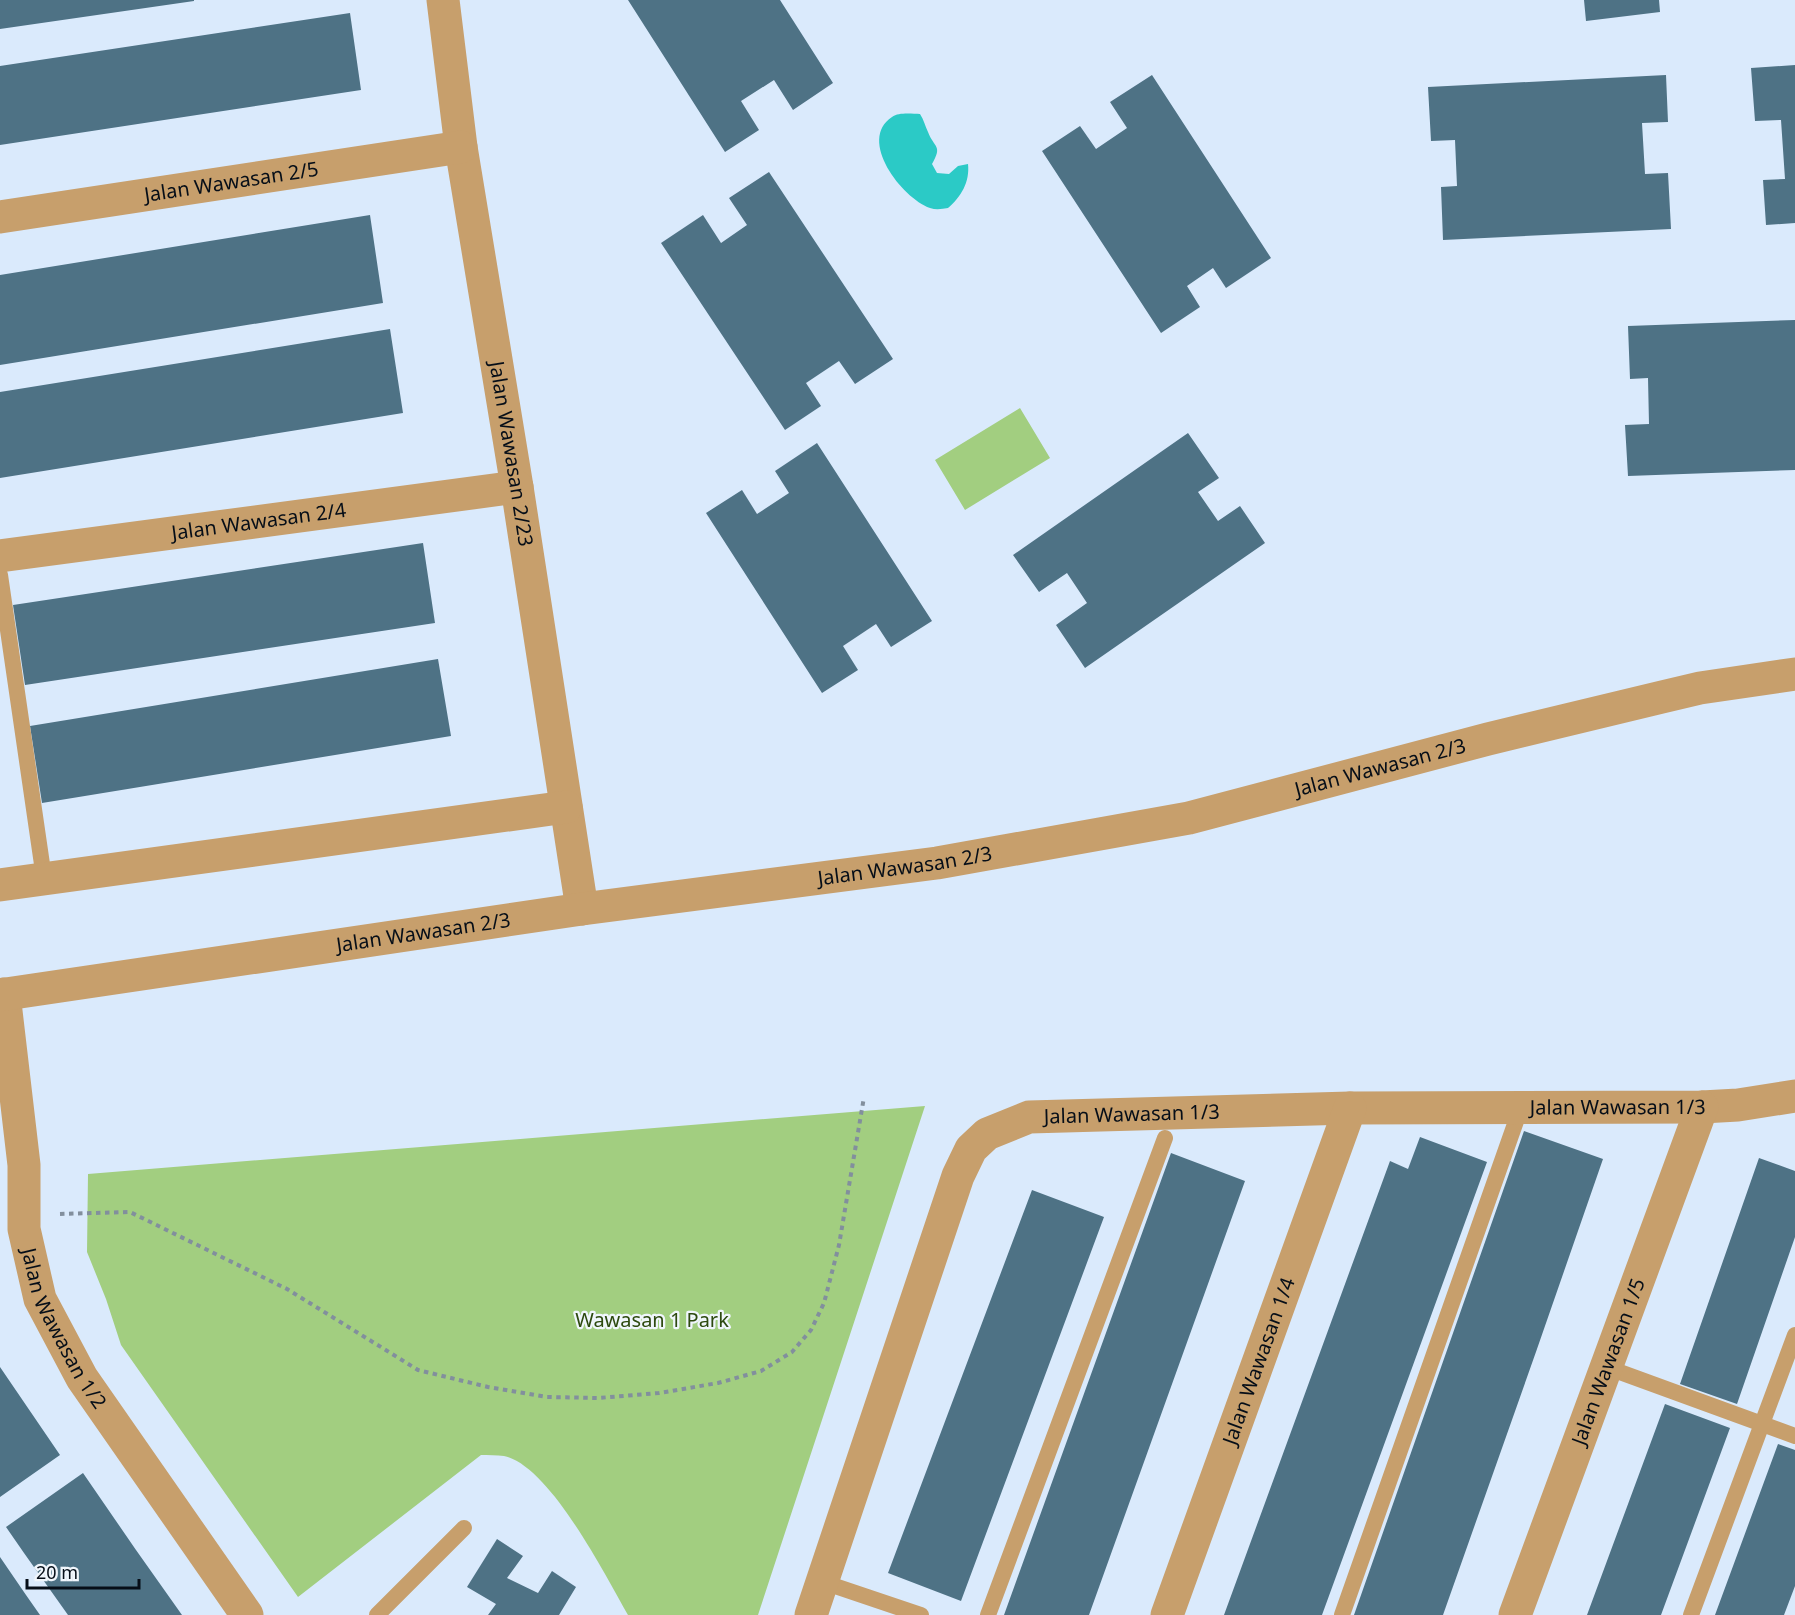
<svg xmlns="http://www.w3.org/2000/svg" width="1795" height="1615" font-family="'Noto Sans',sans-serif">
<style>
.green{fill:#a2ce80}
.water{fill:#2bcac6}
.building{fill:#4e7285}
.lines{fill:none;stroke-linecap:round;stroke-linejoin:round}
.path{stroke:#828f9d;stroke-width:4;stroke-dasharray:4.5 4.5;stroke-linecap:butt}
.service{stroke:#c79f6c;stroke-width:16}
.minor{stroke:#c79f6c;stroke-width:33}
.tertiary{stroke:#c79f6c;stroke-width:33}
.labels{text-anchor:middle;stroke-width:4.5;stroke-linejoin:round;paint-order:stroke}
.street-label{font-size:20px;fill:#060e18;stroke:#f0f6fc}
.park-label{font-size:20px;fill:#2d4a0f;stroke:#f0f6fc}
</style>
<rect width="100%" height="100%" fill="#daeafc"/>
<path class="green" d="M1020,408L1050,458L965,510L935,460Z
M925,1106L758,1615H628C605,1575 550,1466 504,1456C497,1455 488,1455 481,1455L298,1597L121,1345L106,1299L87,1252L88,1174Z"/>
<path class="water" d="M920,114C924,120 925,126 928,132C934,148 943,145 932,164L937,173L949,174L958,166L968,164C970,182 961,197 948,208C942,209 936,210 930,208C902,198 857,140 892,117C899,112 912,114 920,114Z"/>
<path class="building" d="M0,0H194V1L0,29Z
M628,0H780L833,83L793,110L774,80L741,101L759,130L725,152Z
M1584,0H1659L1660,12L1586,21Z
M350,13L361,90L0,145V66Z
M1795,65V223L1766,225L1763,180L1785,179L1781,120L1755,121L1751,68Z
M1152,75L1271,258L1226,288L1213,268L1187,286L1200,307L1161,333L1042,151L1080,126L1096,149L1127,128L1110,102Z
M1666,75L1668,122L1642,123L1645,174L1668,173L1671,229L1443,240L1441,187L1457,186L1455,140L1431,141L1428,87Z
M769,172L893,359L855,384L839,361L806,383L821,406L785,430L661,243L703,215L721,243L747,225L729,198Z
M370,215L383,303L0,365V275Z
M1795,320V470L1628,476L1625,425L1649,424L1648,378L1630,379L1628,326Z
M390,329L403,413L0,478V392Z
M1188,433L1219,478L1198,492L1218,521L1240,506L1265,543L1085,668L1056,625L1087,603L1067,573L1039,592L1013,555Z
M817,443L932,621L891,647L876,624L843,646L858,670L822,693L706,513L742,490L757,514L789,493L775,471Z
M423,543L435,623L25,685L13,605Z
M438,659L451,736L42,803L30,726Z
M1524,1131L1603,1159L1537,1349L1443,1615H1354Z
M1420,1137L1487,1162L1322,1615H1224L1390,1161L1408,1169Z
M1171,1153L1245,1181L1089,1615H1004Z
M1759,1158L1795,1171V1237L1737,1404L1680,1384Z
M1032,1190L1104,1217L961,1601L888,1573Z
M0,1367L60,1455L0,1497Z
M1665,1404L1730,1428L1661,1615H1587Z
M1778,1444L1795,1450V1586L1784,1615H1715Z
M83,1473L136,1550L182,1615H68L24,1553L6,1527Z
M497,1539L523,1556L507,1578L538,1593L552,1571L576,1587L559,1615H488L496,1604L467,1587Z
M0,1557L26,1595L40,1615H0Z"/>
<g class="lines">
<path class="path" d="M60,1214L130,1212L287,1289L418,1370L488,1387L547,1397L598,1398L659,1393L718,1383L761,1371L792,1352L811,1330L824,1303L839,1245L864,1097"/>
<path class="service" d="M0,575L44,878
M1606,1367L1795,1436
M823,1582L921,1615
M377,1615L464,1528
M988,1615L1165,1138
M1342,1615L1521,1107
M1691,1615L1795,1335"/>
<g class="minor">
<path id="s1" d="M443,0L461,147L517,487L582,909"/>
<path id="s2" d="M0,217L461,147"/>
<path id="s3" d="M0,556L517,487"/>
<path d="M0,885L566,807"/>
<path id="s4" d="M4,994L24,1165V1229L40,1299L82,1378L247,1615"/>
<path id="s5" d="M811,1615L958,1176L971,1149L987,1134L1029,1117L1350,1108L1702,1107L1738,1105L1795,1096"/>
<path id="s6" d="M1167,1615L1350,1108"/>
<path id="s7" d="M1515,1615L1702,1107"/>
</g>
<path class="tertiary" id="s8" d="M0,995L582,909L937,863L1189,818L1488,739L1662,697L1700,688L1795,674"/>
</g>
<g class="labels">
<g class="street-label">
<text dy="7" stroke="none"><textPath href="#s2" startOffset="234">Jalan Wawasan 2/5</textPath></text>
<text dy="7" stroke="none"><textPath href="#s1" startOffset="459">Jalan Wawasan 2/23</textPath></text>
<text dy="7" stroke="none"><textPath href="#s3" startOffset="261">Jalan Wawasan 2/4</textPath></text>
<text dy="7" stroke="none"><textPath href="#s8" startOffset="1400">Jalan Wawasan 2/3</textPath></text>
<text dy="7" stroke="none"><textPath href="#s8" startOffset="914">Jalan Wawasan 2/3</textPath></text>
<text dy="7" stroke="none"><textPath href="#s8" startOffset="428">Jalan Wawasan 2/3</textPath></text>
<text dy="7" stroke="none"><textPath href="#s5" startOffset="1149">Jalan Wawasan 1/3</textPath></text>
<text dy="7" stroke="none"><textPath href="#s5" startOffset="663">Jalan Wawasan 1/3</textPath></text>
<text dy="7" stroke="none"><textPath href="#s4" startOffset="344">Jalan Wawasan 1/2</textPath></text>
<text dy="7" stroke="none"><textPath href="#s7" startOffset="270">Jalan Wawasan 1/5</textPath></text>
<text dy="7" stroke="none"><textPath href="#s6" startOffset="270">Jalan Wawasan 1/4</textPath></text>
</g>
<g class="park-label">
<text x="652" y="1327">Wawasan 1 Park</text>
</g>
</g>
<path d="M27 1579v9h112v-9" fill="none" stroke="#060e18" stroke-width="3"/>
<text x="36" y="1579" font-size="18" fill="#060e18" stroke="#f0f6fc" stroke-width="4.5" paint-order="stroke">20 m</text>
</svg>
